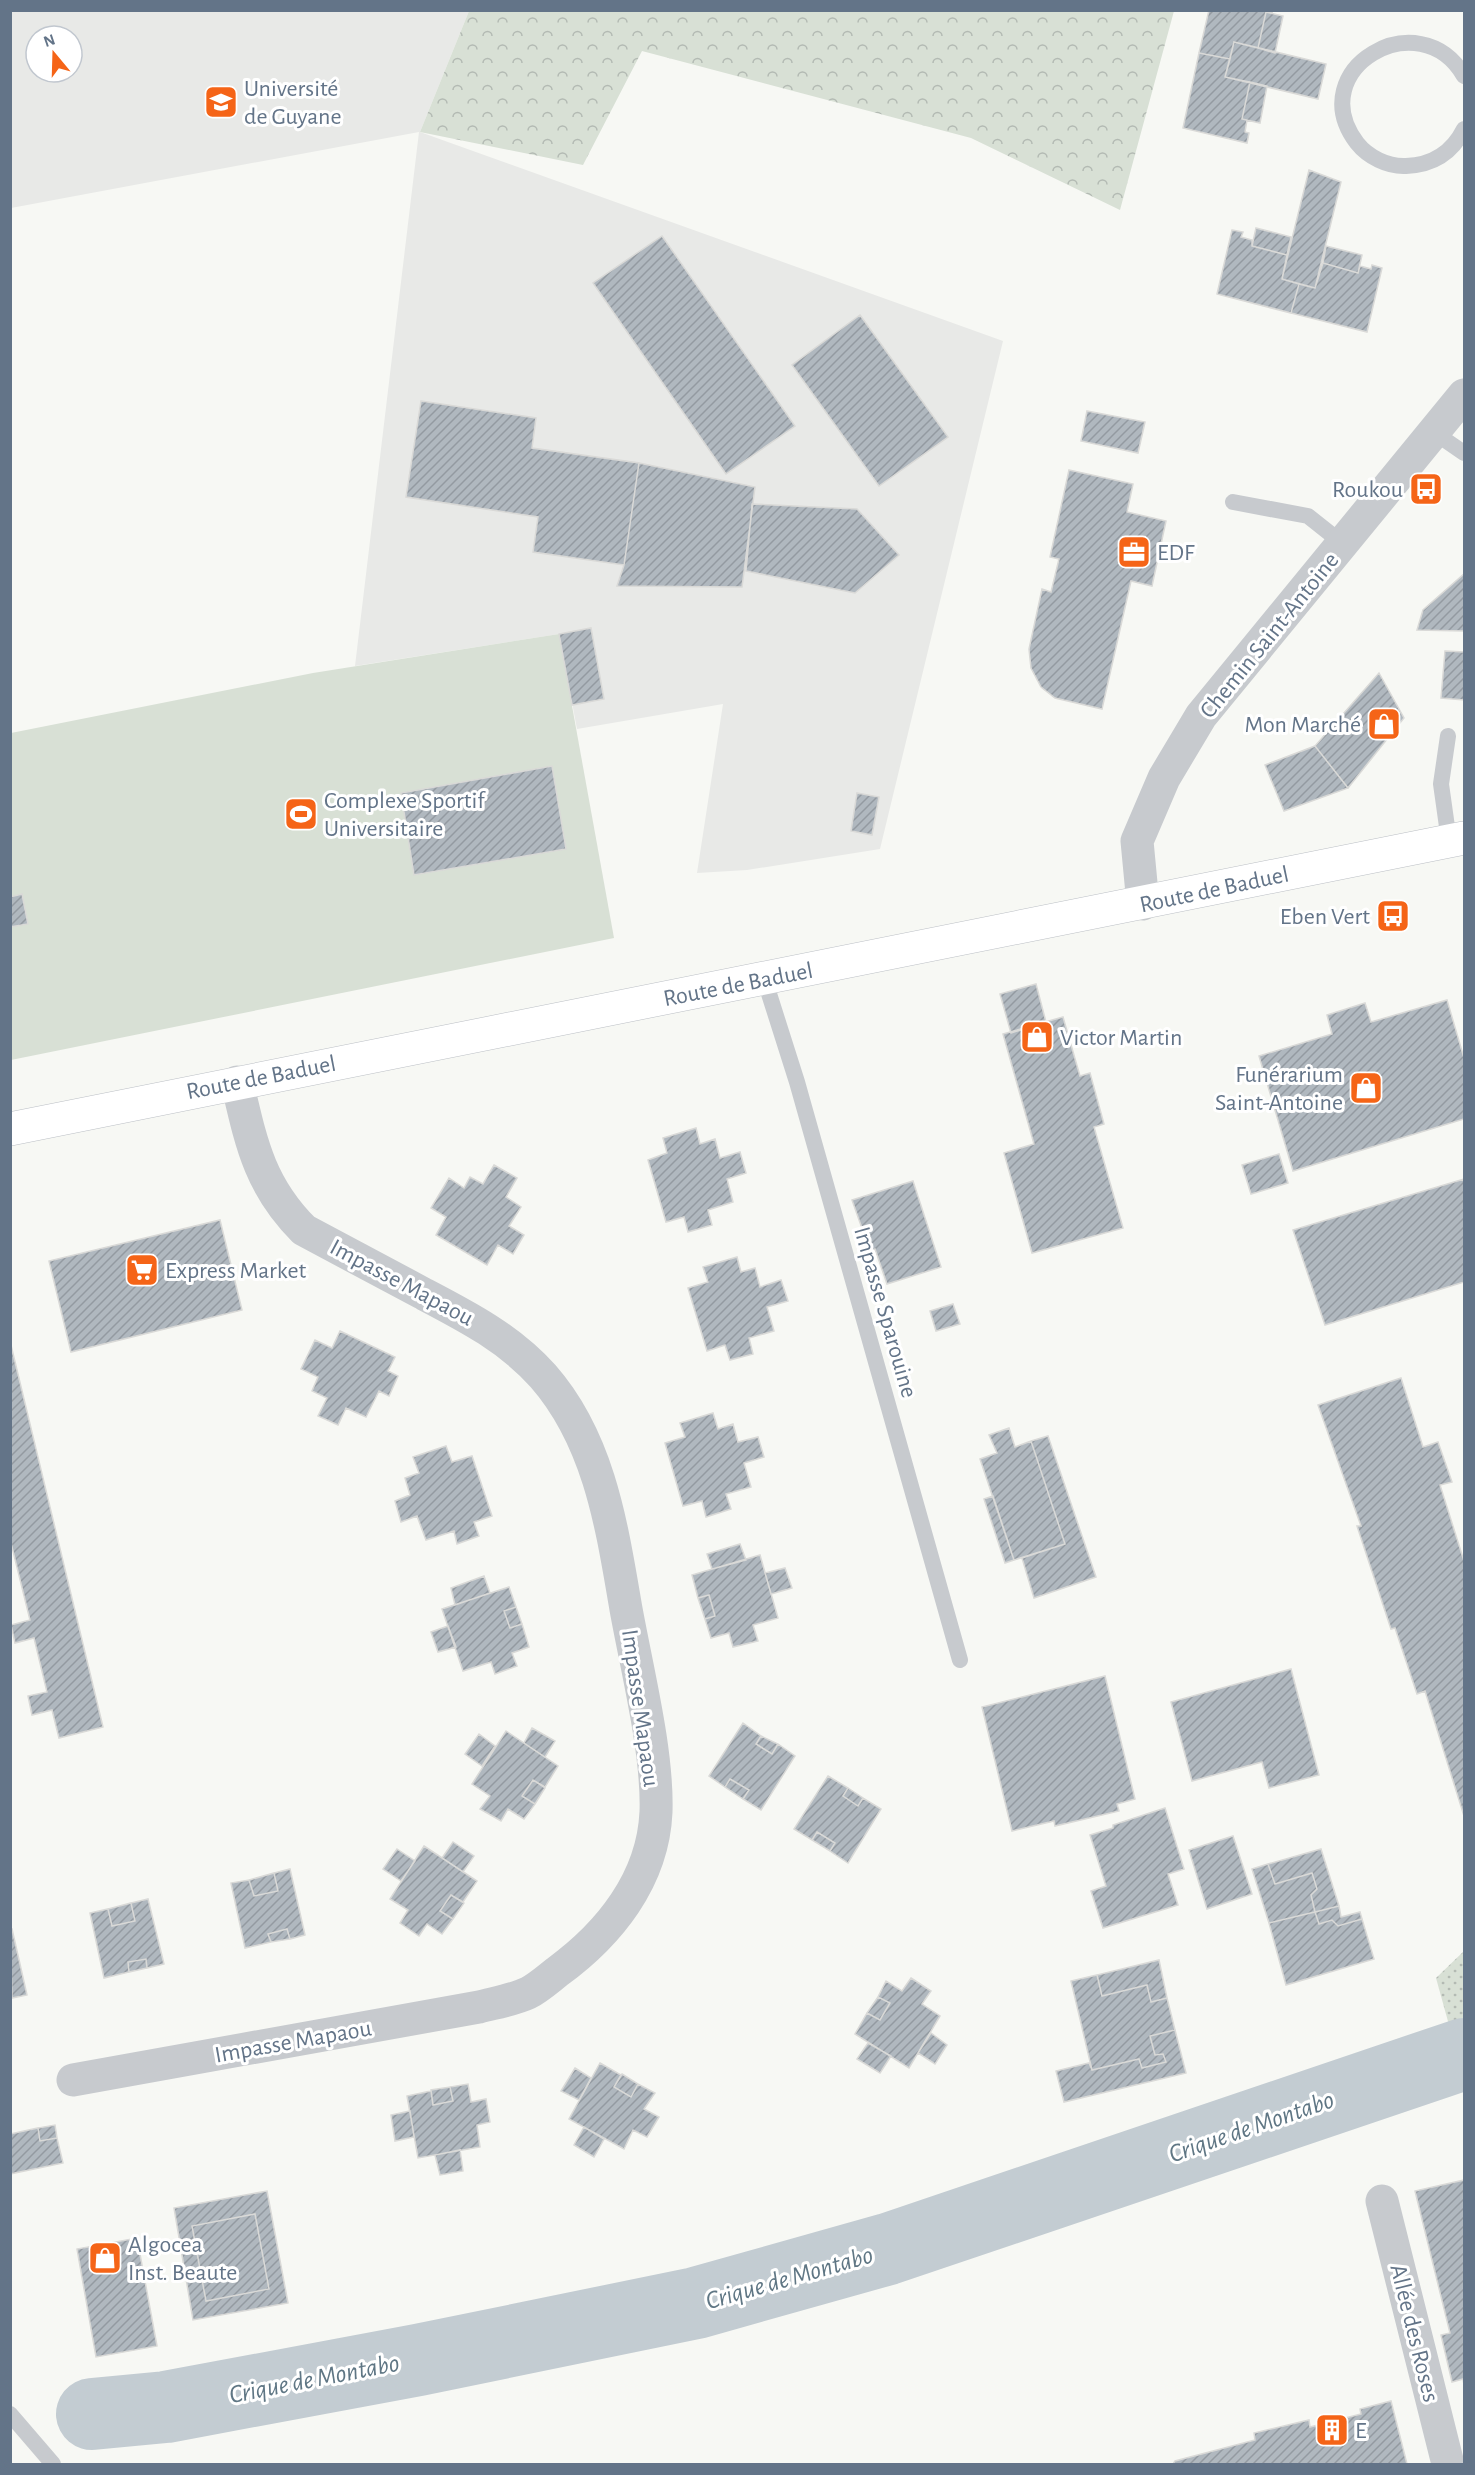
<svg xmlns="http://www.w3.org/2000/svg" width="1475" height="2475" font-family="'Alegreya Sans',sans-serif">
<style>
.built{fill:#e8e9e7;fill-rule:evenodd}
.grass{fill:url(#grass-dots)}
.forest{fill:url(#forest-crowns)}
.garden{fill:#d8e0d5}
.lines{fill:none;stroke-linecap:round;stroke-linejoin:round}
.river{stroke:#c3ccd2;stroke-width:72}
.building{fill:url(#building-hatch);stroke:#d9d9d7;stroke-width:1.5;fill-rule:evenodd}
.secondary-casing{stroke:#bbbfc5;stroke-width:34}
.service{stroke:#c7cace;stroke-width:16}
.minor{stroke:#c7cace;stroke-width:33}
.secondary{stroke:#fff;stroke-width:33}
.labels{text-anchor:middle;stroke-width:6;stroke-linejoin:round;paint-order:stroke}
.poi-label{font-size:24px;fill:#637488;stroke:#fff;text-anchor:start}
.street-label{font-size:24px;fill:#637488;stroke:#fff}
.water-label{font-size:26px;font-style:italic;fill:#5f7684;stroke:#fff}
</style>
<defs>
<pattern id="grass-dots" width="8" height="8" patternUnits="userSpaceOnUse" patternTransform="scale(1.5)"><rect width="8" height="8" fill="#d8e0d5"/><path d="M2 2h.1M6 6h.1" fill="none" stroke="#b3bab3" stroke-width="1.8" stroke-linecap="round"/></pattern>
<pattern id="forest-crowns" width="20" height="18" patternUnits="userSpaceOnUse" patternTransform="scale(1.5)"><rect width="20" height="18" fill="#d8e0d5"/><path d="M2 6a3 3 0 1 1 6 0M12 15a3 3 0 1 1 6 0" fill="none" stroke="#b3bab3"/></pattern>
<pattern id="building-hatch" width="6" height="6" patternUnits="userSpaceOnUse" patternTransform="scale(1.5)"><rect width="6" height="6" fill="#b0b8bf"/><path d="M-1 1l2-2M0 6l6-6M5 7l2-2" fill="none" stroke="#939aa1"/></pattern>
</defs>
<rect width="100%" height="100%" fill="#f7f8f4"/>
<path class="built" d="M11,11H469L420,132L1003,341L880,849L747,870L697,873L723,704L577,729L559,634L355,666L419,132L11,208ZM36,36H72V72H36Z"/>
<path class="grass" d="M1464,1951V2020L1449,2025L1436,1978Z"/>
<path class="forest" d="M469,11V10L1174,11L1120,210L971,138L642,51L583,165L420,132Z"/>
<path class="garden" d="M559,634L614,938L11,1060V733L313,673Z"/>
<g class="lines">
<path class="river" d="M92,2414L166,2407L418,2360L696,2303L888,2249L1464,2054"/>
</g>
<path class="building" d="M1209,10H1273L1272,13L1266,12L1258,48L1234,42L1230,59L1199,53Z
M1266,12L1283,16L1275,53L1258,48Z
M1234,42L1326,64L1318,99L1225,77Z
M1199,53L1230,59L1225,77L1250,82L1242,119L1247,120L1245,132L1249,133L1247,143L1183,128Z
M1250,82L1267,86L1260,123L1242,119Z
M1309,170L1341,182L1315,288L1282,279Z
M1256,228L1291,237L1287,255L1252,246Z
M1232,230L1243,232L1241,237L1252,240V246L1287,255L1282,279L1299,284L1291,313L1217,294Z
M662,236L795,426L726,474L593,283Z
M1326,246L1362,255L1358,273L1323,263Z
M1323,263L1358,273L1360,266L1371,269L1372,265L1382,268L1367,332L1291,313L1299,284L1315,288Z
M860,315L948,437L879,486L792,365Z
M421,401L536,418L532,448L639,463L624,565L533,552L538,517L406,497Z
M1087,411L1145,422L1138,453L1081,441Z
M639,463L755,487L742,587L617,586L624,565Z
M1069,470L1133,484L1127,512L1166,521L1152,586L1131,581L1102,709L1055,698L1041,687L1031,668L1029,649L1042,589L1051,592L1059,559L1050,557Z
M752,504L857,509L899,555L855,593L746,571Z
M1464,574V631L1417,630L1423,610Z
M591,628L604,699L572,705L559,634Z
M1445,651L1464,652V700L1441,698Z
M1379,673L1404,718L1348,788L1315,746Z
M1315,746L1348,788L1284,811L1265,765Z
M552,766L566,849L414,875L401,793Z
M857,793L879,797L872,835L851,831Z
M22,894L28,924L10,927V897Z
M1036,984L1046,1022L1011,1033L1000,994Z
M1447,1000L1464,1058V1119L1293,1171L1259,1056L1332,1034L1327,1015L1365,1003L1371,1022Z
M1063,1017L1080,1076L1090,1073L1104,1124L1094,1127L1123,1228L1032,1253L1004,1153L1034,1144L1003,1034Z
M696,1128L700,1144L715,1139L720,1158L740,1152L746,1173L727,1179L733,1202L708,1210L712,1225L688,1232L684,1217L666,1222L648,1160L667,1153L663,1138Z
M1279,1154L1288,1183L1251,1194L1242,1165Z
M494,1165L517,1178L506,1197L521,1207L509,1226L524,1235L513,1254L498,1245L487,1265L436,1235L446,1217L431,1208L449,1178L464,1188L470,1177L483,1184Z
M1464,1179V1282L1325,1325L1293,1230Z
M913,1181L941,1267L887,1284L875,1249L870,1251L852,1200Z
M220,1220L242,1310L71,1352L49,1261Z
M737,1257L741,1272L755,1268L760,1287L781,1280L788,1301L767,1307L774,1331L749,1338L753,1354L730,1360L725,1345L707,1351L688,1288L708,1282L703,1267Z
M953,1304L960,1324L936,1331L930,1311Z
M340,1331L395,1357L388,1371L398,1376L389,1396L379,1391L366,1417L346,1408L338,1425L318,1416L327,1398L312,1391L318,1377L301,1369L315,1340L332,1348Z
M10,1341L103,1727L59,1738L52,1710L32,1715L28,1696L47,1692L34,1638L15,1643L11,1625L30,1620L10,1539Z
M1401,1378L1423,1447L1438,1442L1452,1482L1440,1485L1464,1561V1816L1425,1691L1417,1694L1395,1628L1391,1629L1357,1526H1361L1318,1405Z
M713,1413L718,1429L733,1424L738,1442L758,1437L764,1457L744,1463L751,1487L726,1494L731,1509L706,1517L702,1501L683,1506L665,1443L685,1437L680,1423Z
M1009,1428L1015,1447L1031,1441L1065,1544L1014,1560L980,1459L997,1453L989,1435Z
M1048,1436L1096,1577L1034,1598L1022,1558L1065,1544L1031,1441Z
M446,1446L452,1462L472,1456L492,1516L474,1522L479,1536L457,1544L454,1531L426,1540L417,1516L401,1522L395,1501L410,1495L405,1478L419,1473L413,1457Z
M993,1496L1014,1560L1005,1563L984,1499Z
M740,1544L746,1560L712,1569L707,1554Z
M760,1555L778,1618L753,1625L758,1641L733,1647L729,1633L711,1638L705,1619L715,1616L709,1595L698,1598L692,1575Z
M785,1568L792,1588L771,1594L765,1573Z
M484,1576L490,1593L455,1605L451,1588Z
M509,1587L516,1607L504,1611L510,1628L522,1624L529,1647L512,1653L517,1666L495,1674L491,1662L463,1671L442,1609Z
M709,1595L715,1616L705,1619L698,1598Z
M516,1607L522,1624L510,1628L504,1611Z
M448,1626L456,1647L438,1652L431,1632Z
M1291,1669L1319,1775L1269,1788L1262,1762L1192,1781L1171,1702Z
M1105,1676L1135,1799L1117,1804L1119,1811L1055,1826L1054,1821L1012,1831L982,1707Z
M743,1723L761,1736L756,1744L772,1754L778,1744L795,1756L761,1810L743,1799L749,1790L730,1779L725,1787L709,1776Z
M532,1728L555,1741L545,1757L524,1743Z
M506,1731L558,1766L545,1787L533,1780L522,1796L535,1804L524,1819L508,1809L501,1821L480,1809L490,1796L472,1784Z
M479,1734L495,1746L482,1766L465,1754Z
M761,1736L778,1744L772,1754L756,1744Z
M828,1776L848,1788L843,1796L858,1806L863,1798L881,1809L848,1863L830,1851L835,1843L817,1832L812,1840L794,1829Z
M730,1779L749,1790L743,1799L725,1787Z
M533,1780L545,1788L535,1804L522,1796Z
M848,1788L863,1798L858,1806L843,1796Z
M1165,1808L1184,1869L1168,1874L1178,1905L1103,1928L1091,1891L1106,1886L1090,1835L1113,1828V1825Z
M817,1832L835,1843L830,1851L812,1840Z
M1233,1836L1252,1894L1207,1909L1189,1850Z
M453,1842L474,1856L463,1872L442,1858Z
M424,1846L477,1881L463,1902L451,1895L440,1911L453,1919L442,1934L427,1924L419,1936L400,1923L408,1910L390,1899Z
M397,1849L415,1861L401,1881L383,1869Z
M1321,1849L1339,1906L1315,1912L1311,1895L1317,1889L1312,1873L1275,1884L1268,1864Z
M1268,1864L1275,1884L1312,1873L1317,1889L1311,1895L1315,1912L1269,1923L1252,1869Z
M290,1869L305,1935L290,1939L287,1929L268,1934L271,1942L245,1948L231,1883L249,1880L254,1896L278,1891L274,1873Z
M274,1873L278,1891L254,1896L249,1880Z
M451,1895L464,1903L453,1919L440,1911Z
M148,1899L164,1964L147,1968L146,1959L128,1962L129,1972L104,1978L90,1913L108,1909L112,1926L135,1921L131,1903Z
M131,1903L135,1921L112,1926L108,1909Z
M1339,1906L1341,1917L1360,1912L1362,1919L1338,1926L1332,1920L1319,1924L1315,1912Z
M1315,1912L1319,1924L1332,1920L1338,1926L1362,1919L1374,1959L1286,1985L1269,1923Z
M12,1929L27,1995L12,1998L10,1930Z
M287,1929L290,1939L271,1942L268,1934Z
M146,1959L147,1968L129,1972L128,1962Z
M1159,1960L1167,1998L1151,2002L1147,1985L1102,1996L1097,1975Z
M1097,1975L1102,1996L1147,1985L1151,2002L1167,1998L1175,2030L1150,2036L1155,2055L1163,2054L1166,2062L1142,2068L1139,2059L1092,2070L1071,1981Z
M911,1978L931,1991L922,2004L940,2016L909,2068L855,2034L867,2013L880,2020L890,2003L878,1997L886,1981L902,1991Z
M878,1997L890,2003L880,2020L867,2013Z
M1175,2030L1186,2073L1064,2102L1056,2071L1089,2063L1092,2070L1139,2059L1142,2068L1166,2062L1163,2054L1155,2055L1150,2036Z
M931,2033L947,2045L935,2064L918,2053Z
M868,2043L891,2056L880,2073L857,2059Z
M600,2063L621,2075L614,2087L631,2097L638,2084L655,2093L644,2109L659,2117L647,2137L633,2130L624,2149L569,2119Z
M575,2068L591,2078L579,2100L561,2091Z
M622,2074L638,2084L631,2097L614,2087Z
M468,2084L471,2102L486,2099L490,2122L477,2125L480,2147L418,2158L407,2096L431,2091L433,2105L453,2101L450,2087Z
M450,2087L453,2101L433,2105L431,2090Z
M410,2111L414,2137L395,2141L391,2115Z
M55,2125L57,2138L40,2141L38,2128Z
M584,2127L604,2139L594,2157L574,2145Z
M38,2128L40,2141L57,2138L63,2163L10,2174V2134Z
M460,2150L463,2171L440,2175L435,2155Z
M1464,2180V2385L1463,2379L1452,2382L1441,2335L1450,2333L1415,2191Z
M267,2191L288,2303L193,2320L174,2208ZM255,2214L269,2289L206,2301L192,2226Z
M255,2214L269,2289L206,2301L192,2226Z
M137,2238L157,2346L96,2357L77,2249Z
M1391,2401L1407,2464H1173L1175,2461L1255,2440L1254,2433L1309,2420L1310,2427L1361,2414L1360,2409Z"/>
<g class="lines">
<g class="secondary-casing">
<path id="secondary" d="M10,1129L1464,838"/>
</g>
<path class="service" d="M1464,76C1420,0 1301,69 1357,143C1368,157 1388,167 1406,166C1432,165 1452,153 1464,129
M1435,433L1464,453
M1233,502L1308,516L1342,543
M1448,736L1441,784L1449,841
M764,978L797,1082L960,1660
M10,2414L53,2464"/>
<path class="minor" d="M1143,904L1137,841L1164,778L1201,716L1464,395
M73,2080L479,2007C494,2003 513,2000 528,1993C538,1988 548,1979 557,1972C609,1934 653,1880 656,1812C658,1752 637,1670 626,1609C612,1528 600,1441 543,1376C509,1338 466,1316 422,1293C382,1272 343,1251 304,1230C259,1185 251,1142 237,1082
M1382,2201L1448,2464"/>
<use href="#secondary" class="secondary"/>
</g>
<defs>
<g id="university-square" transform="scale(1.725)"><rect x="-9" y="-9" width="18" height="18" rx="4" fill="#f56417" stroke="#fff"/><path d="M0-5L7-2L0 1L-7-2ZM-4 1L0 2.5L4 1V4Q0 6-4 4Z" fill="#fff"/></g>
<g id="bus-square" transform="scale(1.725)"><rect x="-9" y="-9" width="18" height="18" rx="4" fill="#f56417" stroke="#fff"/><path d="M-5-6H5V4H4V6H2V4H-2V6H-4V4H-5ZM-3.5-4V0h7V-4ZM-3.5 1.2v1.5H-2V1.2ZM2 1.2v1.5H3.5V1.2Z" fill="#fff"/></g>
<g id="office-square" transform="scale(1.725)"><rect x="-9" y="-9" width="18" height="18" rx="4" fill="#f56417" stroke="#fff"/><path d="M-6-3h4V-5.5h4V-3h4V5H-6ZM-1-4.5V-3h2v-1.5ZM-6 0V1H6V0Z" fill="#fff"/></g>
<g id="shop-square" transform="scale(1.725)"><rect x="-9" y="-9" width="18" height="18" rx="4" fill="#f56417" stroke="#fff"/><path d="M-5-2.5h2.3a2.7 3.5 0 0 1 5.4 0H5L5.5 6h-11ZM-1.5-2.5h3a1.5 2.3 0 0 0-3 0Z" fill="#fff"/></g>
<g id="stadium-square" transform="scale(1.725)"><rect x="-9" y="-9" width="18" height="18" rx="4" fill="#f56417" stroke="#fff"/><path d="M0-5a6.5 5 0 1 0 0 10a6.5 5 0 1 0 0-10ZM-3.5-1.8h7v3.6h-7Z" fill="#fff"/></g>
<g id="supermarket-square" transform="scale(1.725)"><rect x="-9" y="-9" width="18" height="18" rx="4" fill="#f56417" stroke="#fff"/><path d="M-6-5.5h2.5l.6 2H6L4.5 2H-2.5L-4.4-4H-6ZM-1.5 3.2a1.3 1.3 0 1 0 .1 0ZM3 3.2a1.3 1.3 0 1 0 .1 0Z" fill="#fff"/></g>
<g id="building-square" transform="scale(1.725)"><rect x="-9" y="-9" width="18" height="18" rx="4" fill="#f56417" stroke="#fff"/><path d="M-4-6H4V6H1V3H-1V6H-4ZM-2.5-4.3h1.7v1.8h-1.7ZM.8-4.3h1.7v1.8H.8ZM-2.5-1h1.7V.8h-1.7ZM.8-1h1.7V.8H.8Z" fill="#fff"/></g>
</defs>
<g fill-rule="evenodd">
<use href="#university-square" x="221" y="102"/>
<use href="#bus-square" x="1426" y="489"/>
<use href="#office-square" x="1134" y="552"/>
<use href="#shop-square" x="1384" y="724"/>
<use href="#stadium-square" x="301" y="814"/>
<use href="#bus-square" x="1393" y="916"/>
<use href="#shop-square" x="1037" y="1037"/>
<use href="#shop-square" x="1366" y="1088"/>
<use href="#supermarket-square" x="142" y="1270"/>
<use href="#shop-square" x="105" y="2258"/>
<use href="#building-square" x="1332" y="2430"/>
</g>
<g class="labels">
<g class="poi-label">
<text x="244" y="96">Université<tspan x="244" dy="28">de Guyane</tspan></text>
<text x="1403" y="497" text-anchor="end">Roukou</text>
<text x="1157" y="560">EDF</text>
<text x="1361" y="732" text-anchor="end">Mon Marché</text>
<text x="324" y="808">Complexe Sportif<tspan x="324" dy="28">Universitaire</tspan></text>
<text x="1370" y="924" text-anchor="end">Eben Vert</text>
<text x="1060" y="1045">Victor Martin</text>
<text x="1343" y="1082" text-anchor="end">Funérarium<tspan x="1343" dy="28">Saint-Antoine</tspan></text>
<text x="165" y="1278">Express Market</text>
<text x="128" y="2252">Algocea<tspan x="128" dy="28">Inst. Beaute</tspan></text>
<text x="1355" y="2438">E</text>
</g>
<g class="street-label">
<text transform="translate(1269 635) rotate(-51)" y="8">Chemin Saint-Antoine</text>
<text transform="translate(1214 889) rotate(-12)" y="8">Route de Baduel</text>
<text transform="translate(738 984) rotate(-11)" y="8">Route de Baduel</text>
<text transform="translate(261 1077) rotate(-11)" y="8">Route de Baduel</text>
<text transform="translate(402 1282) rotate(28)" y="8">Impasse Mapaou</text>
<text transform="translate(886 1312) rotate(74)" y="8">Impasse Sparouine</text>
<text transform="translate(641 1708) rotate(82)" y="8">Impasse Mapaou</text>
<text transform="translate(293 2041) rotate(-10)" y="8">Impasse Mapaou</text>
<text transform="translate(1415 2333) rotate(76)" y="8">Allée des Roses</text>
</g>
<g class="water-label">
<text transform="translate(1251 2126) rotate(-19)" y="9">Crique de Montabo</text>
<text transform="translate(789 2277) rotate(-16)" y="9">Crique de Montabo</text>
<text transform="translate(314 2378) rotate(-11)" y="9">Crique de Montabo</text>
</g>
</g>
<rect width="1475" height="2475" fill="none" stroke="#637488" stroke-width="24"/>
<g transform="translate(54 54) rotate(341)"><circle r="28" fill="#ffffff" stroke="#c1c7cf" stroke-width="1.5"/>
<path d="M0-4.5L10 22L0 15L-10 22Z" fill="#f56417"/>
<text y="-9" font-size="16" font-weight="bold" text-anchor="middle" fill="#637488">N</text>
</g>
</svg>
